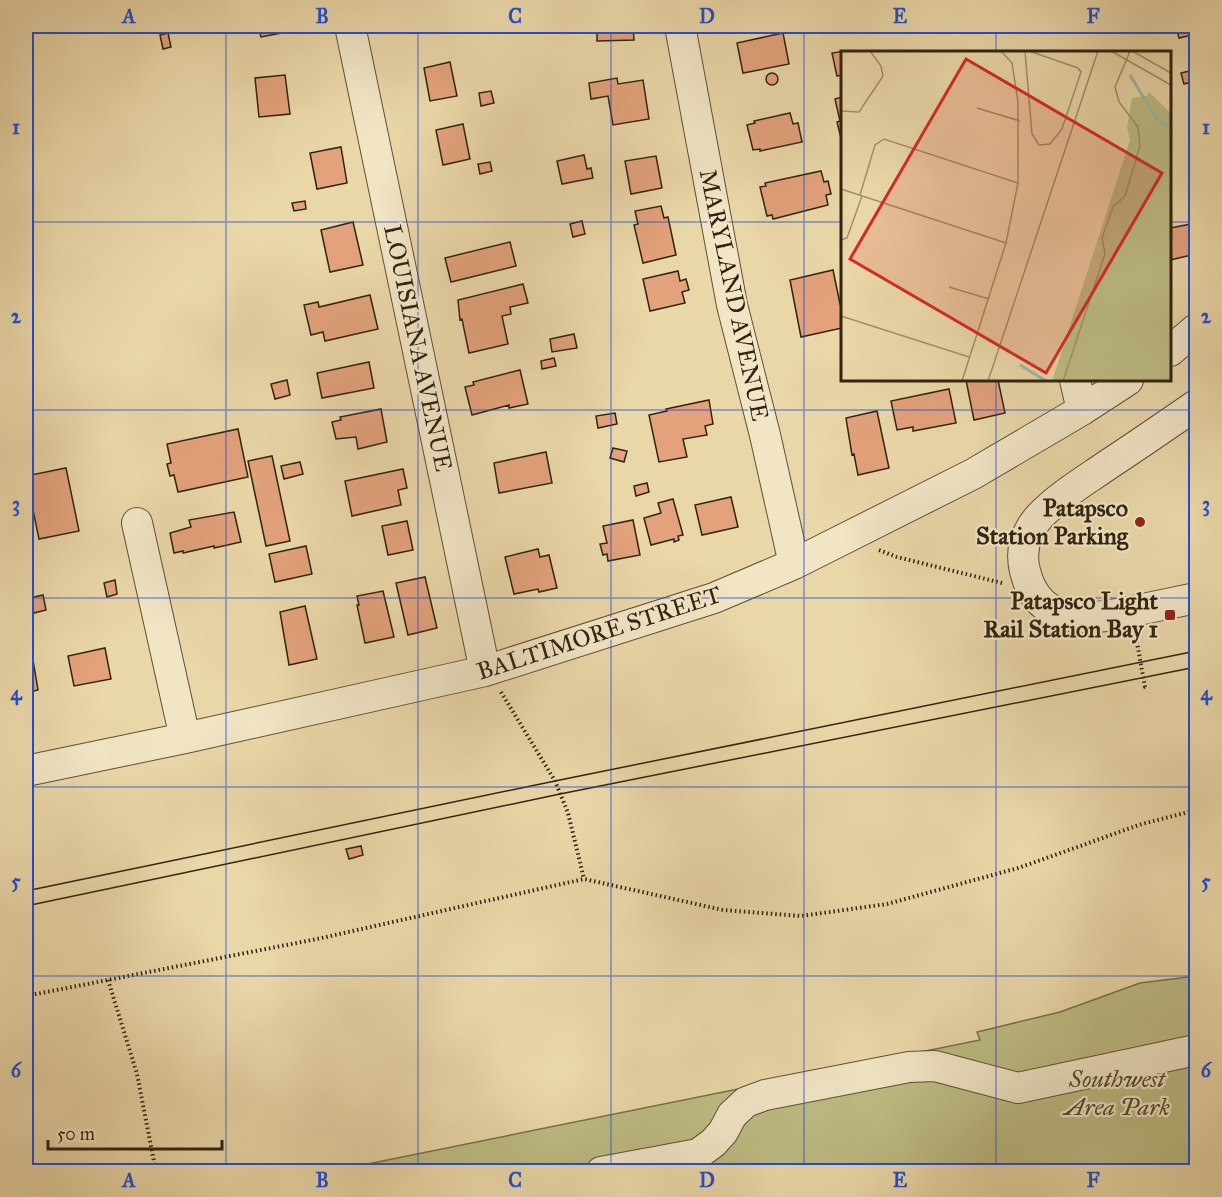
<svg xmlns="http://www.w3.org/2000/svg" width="1222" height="1197" font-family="'IM FELL Great Primer',serif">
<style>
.green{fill:#bdbc83;stroke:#76704a;stroke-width:1.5}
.building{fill:#e3a27b;stroke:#302311;stroke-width:1.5}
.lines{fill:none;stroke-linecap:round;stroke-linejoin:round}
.minor-casing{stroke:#5e5037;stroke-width:32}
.path{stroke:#302311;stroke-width:4;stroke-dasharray:1.5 3;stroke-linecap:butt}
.minor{stroke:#f1e5c6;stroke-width:30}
.tram{stroke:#302311;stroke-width:1.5}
.grid{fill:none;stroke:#1d4ed8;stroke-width:1.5;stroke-opacity:0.55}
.poi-dot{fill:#8f2418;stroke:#f1e5c6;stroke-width:2}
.labels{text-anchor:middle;stroke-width:4.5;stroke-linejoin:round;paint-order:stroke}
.street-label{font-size:24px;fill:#302311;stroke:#f1e5c6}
.poi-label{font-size:24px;font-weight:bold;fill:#302311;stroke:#f1e5c6;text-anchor:end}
.park-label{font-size:24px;font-style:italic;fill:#53492e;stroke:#f1e5c6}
.inset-river{fill:none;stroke:#98baa8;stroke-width:3}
.inset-road{fill:none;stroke:#a08f6c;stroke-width:1.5}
.view{fill:#d62828;fill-opacity:0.15;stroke:#d62828;stroke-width:3}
.inset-edge{fill:none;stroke:#302311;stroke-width:3}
.neatline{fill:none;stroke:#1d4ed8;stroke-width:2}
.grid-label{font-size:20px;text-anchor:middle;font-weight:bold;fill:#1d4ed8}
</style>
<rect width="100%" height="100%" fill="#ead7a8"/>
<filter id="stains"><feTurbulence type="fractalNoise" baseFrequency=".00333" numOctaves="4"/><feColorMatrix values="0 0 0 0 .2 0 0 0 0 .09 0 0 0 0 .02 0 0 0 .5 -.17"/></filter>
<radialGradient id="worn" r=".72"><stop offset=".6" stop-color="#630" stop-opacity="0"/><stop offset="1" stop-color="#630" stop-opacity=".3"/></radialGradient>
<path class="green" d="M1196,976V1171L328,1172L980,1040L977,1032L1060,1012L1140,983Z"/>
<path class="building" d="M258,26H292L293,31L261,37Z
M597,26H633L634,40L597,41Z
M1176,26H1196V34L1179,38Z
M168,33L171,47L163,49L160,35Z
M783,33L789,64L743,73L737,43Z
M845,51V52H842V75L837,76L832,53Z
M450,62L457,96L430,101L424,68Z
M1194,70L1196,81L1184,84L1181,73Z
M766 79a6 6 0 1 1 12 0a6 6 0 1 1-12 0Z
M285,75L290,114L259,117L255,78Z
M617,78L618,84L643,80L649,119L613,125L608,96L591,99L589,83Z
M491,91L494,103L481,106L479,93Z
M842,97V142L837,122L840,121L835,99Z
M790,113L793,124L798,123L802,142L760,151V149L753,150L747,125L755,123L754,121Z
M1196,117V144H1195L1190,118Z
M463,124L470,159L443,165L436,130Z
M341,147L347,183L317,189L310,153Z
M584,155L587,169L591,168L593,178L562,184L557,161Z
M656,156L662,188L631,194L625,161Z
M490,162L492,171L480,174L478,164Z
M821,171L824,182L828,181L831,194L826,195L828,205L773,219L772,215L767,216L760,187L766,186L765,183Z
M305,201L306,209L294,211L292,203Z
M661,206L664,218L668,217L676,255L643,263L634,225L638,224L635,211Z
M582,221L585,234L573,237L570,224Z
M353,222L363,265L330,272L321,230Z
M1196,223V254L1170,260V228Z
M510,242L516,266L451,282L445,258Z
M833,270L840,304L842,303V328L801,337L790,280Z
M678,271L680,281L686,279L689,290L682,292L685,303L650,311L643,279Z
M523,284L528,303L510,307L511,314L502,316L508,344L469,353L462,319L460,320L458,300Z
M370,295L378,329L325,341L323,332L311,335L304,305L318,302L319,307Z
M574,334L577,348L552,352L550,339Z
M554,358L556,366L542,369L541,361Z
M369,362L374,388L322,398L317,373Z
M520,370L528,404L509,408V405L472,415L465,387L474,385L473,382Z
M287,380L290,395L275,399L271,384Z
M966,380H998L1005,413L974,420Z
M949,389L956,423L913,431V427L897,430L891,401Z
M709,400L713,424L705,426L707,435L683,439L687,457L659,462L649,415L667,411L666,409Z
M381,409L387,442L358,449L356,437L336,439L332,422L341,420L340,417Z
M877,411L889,468L858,475L854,454L852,455L846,418Z
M615,413L617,424L598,428L596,416Z
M238,429L248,477L178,492L174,475L170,476L167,464L171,463L167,444Z
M613,448L627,451L624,462L610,458Z
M546,452L552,483L499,493L494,463Z
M272,456L290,541L266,546L248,461Z
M300,462L303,474L284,479L281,466Z
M66,468L79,531L39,539L26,476Z
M403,469L407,488L398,490L401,505L352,516L345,481Z
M647,483L649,492L636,496L634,486Z
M731,497L738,527L702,535L695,505Z
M673,499L683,535L678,536L679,540L674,542V539L651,545L644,518L661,513L658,503Z
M234,512L241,542L214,548V546L183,553V551L174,553L170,533L191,527L189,520Z
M633,520L640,555L608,561L607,554L603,555L600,544L607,543L603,526Z
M407,521L413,550L388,555L382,526Z
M306,546L312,574L275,582L269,554Z
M538,549L540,557L549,555L557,588L539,592L538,589L514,594L505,557Z
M425,577L437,628L408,635L396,583Z
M115,580L117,594L107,597L104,583Z
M383,591L394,637L365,643L357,605H359L357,596Z
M43,595L46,610L34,613L30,598Z
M305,606L317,659L289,665L280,612Z
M105,648L111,679L74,686L68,656Z
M33,660L38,690L26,693V661Z
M361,846L363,855L349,859L346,849Z"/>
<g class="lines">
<g class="minor-casing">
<path id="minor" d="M350,26L485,671
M680,26L732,305L765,435L794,564
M1170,351L1196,329
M1075,380L1082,410
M1196,405C1167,425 1138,445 1109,464C1086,480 1059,496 1040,516C1025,532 1020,551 1025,571C1039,629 1093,620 1138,610C1158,606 1177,602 1196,598
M137,523L185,738
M26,771L185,738L485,671L714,598L794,564L973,474L1082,410L1128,380
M601,1172L698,1154L713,1143L723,1132L732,1115L746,1102L765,1095L909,1067L935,1066L1018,1088L1196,1050"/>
</g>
<path class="path" d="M879,550L897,557L1002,583
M1136,637L1145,687H1148
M501,692L555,781L568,813L584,879
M108,980L137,1074L156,1172
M26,996L317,939L584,879L723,910L801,916L887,904L1018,868L1142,824L1196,810"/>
<use href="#minor" class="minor"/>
<path class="tram" d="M26,891L555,781L1196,651
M26,906L560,794L1196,667"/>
</g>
<path class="grid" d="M226,26V1172M418,26V1172M611,26V1172M804,26V1172M996,26V52M26,222H842M1170,222H1196M996,380V1172M26,410H1196M26,598H1196M26,787H1196M26,976H1196"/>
<g class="poi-dot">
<circle cx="1140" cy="522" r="6"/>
<rect x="1164" y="609" width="12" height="12" rx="3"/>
</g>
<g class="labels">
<g class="street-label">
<text transform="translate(734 295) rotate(78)" y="8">MARYLAND AVENUE</text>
<text transform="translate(418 348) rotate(78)" y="8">LOUISIANA AVENUE</text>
<text transform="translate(599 633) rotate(-18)" y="8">BALTIMORE STREET</text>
</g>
<g class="poi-label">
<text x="1128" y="516">Patapsco<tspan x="1128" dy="28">Station Parking</tspan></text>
<text x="1158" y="609">Patapsco Light<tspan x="1158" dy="28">Rail Station Bay 1</tspan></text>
</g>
<g class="park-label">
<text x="1117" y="1087">Southwest<tspan x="1117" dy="28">Area Park</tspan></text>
</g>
</g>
<g transform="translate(841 51)">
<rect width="330" height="330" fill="#ead7a8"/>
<path d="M308,41L330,62V330H211L289,89L286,76L291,47L306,45Z" fill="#bdbc83"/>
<path class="inset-river" d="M289,24L315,67L330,77M179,314L205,330"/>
<path class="inset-road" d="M184,0L191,83L198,94L209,93L221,78L240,21L237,17M188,0L237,17M270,0L330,34M291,0L330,22M136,57L179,70M0,60L18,61L42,25L40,15L29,0M0,138L165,192M19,144L34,94L43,88L177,132M0,189L6,187L21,145M108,236L148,248M0,265L128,306M121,330L165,192L177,132V51L171,12L160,0M147,330L257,0M222,330L264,203L261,187L272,156L284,145L299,95L297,76L278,51L274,36L289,0"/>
<path class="view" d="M125,8L321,122L205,322L9,208Z"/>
<rect width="330" height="330" class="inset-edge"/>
</g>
<rect width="1222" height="1197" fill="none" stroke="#ead7a8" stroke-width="66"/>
<path d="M48 1140v9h174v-9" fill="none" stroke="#302311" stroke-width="3"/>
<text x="57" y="1140" font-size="18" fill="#302311" stroke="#f1e5c6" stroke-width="4.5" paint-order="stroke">50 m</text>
<rect x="33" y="33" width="1156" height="1131" class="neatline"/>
<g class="grid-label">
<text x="129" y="23">A</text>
<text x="322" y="23">B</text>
<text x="515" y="23">C</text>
<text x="707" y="23">D</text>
<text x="900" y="23">E</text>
<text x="1093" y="23">F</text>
<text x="16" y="134">1</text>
<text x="1206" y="134">1</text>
<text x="16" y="323">2</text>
<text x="1206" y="323">2</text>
<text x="16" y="511">3</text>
<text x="1206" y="511">3</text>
<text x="16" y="700">4</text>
<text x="1206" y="700">4</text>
<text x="16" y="888">5</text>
<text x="1206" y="888">5</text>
<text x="16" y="1077">6</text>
<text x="1206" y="1077">6</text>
<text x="129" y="1187">A</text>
<text x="322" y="1187">B</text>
<text x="515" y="1187">C</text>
<text x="707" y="1187">D</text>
<text x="900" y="1187">E</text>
<text x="1093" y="1187">F</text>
</g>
<rect width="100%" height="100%" filter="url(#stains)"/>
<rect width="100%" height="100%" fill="url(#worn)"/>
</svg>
